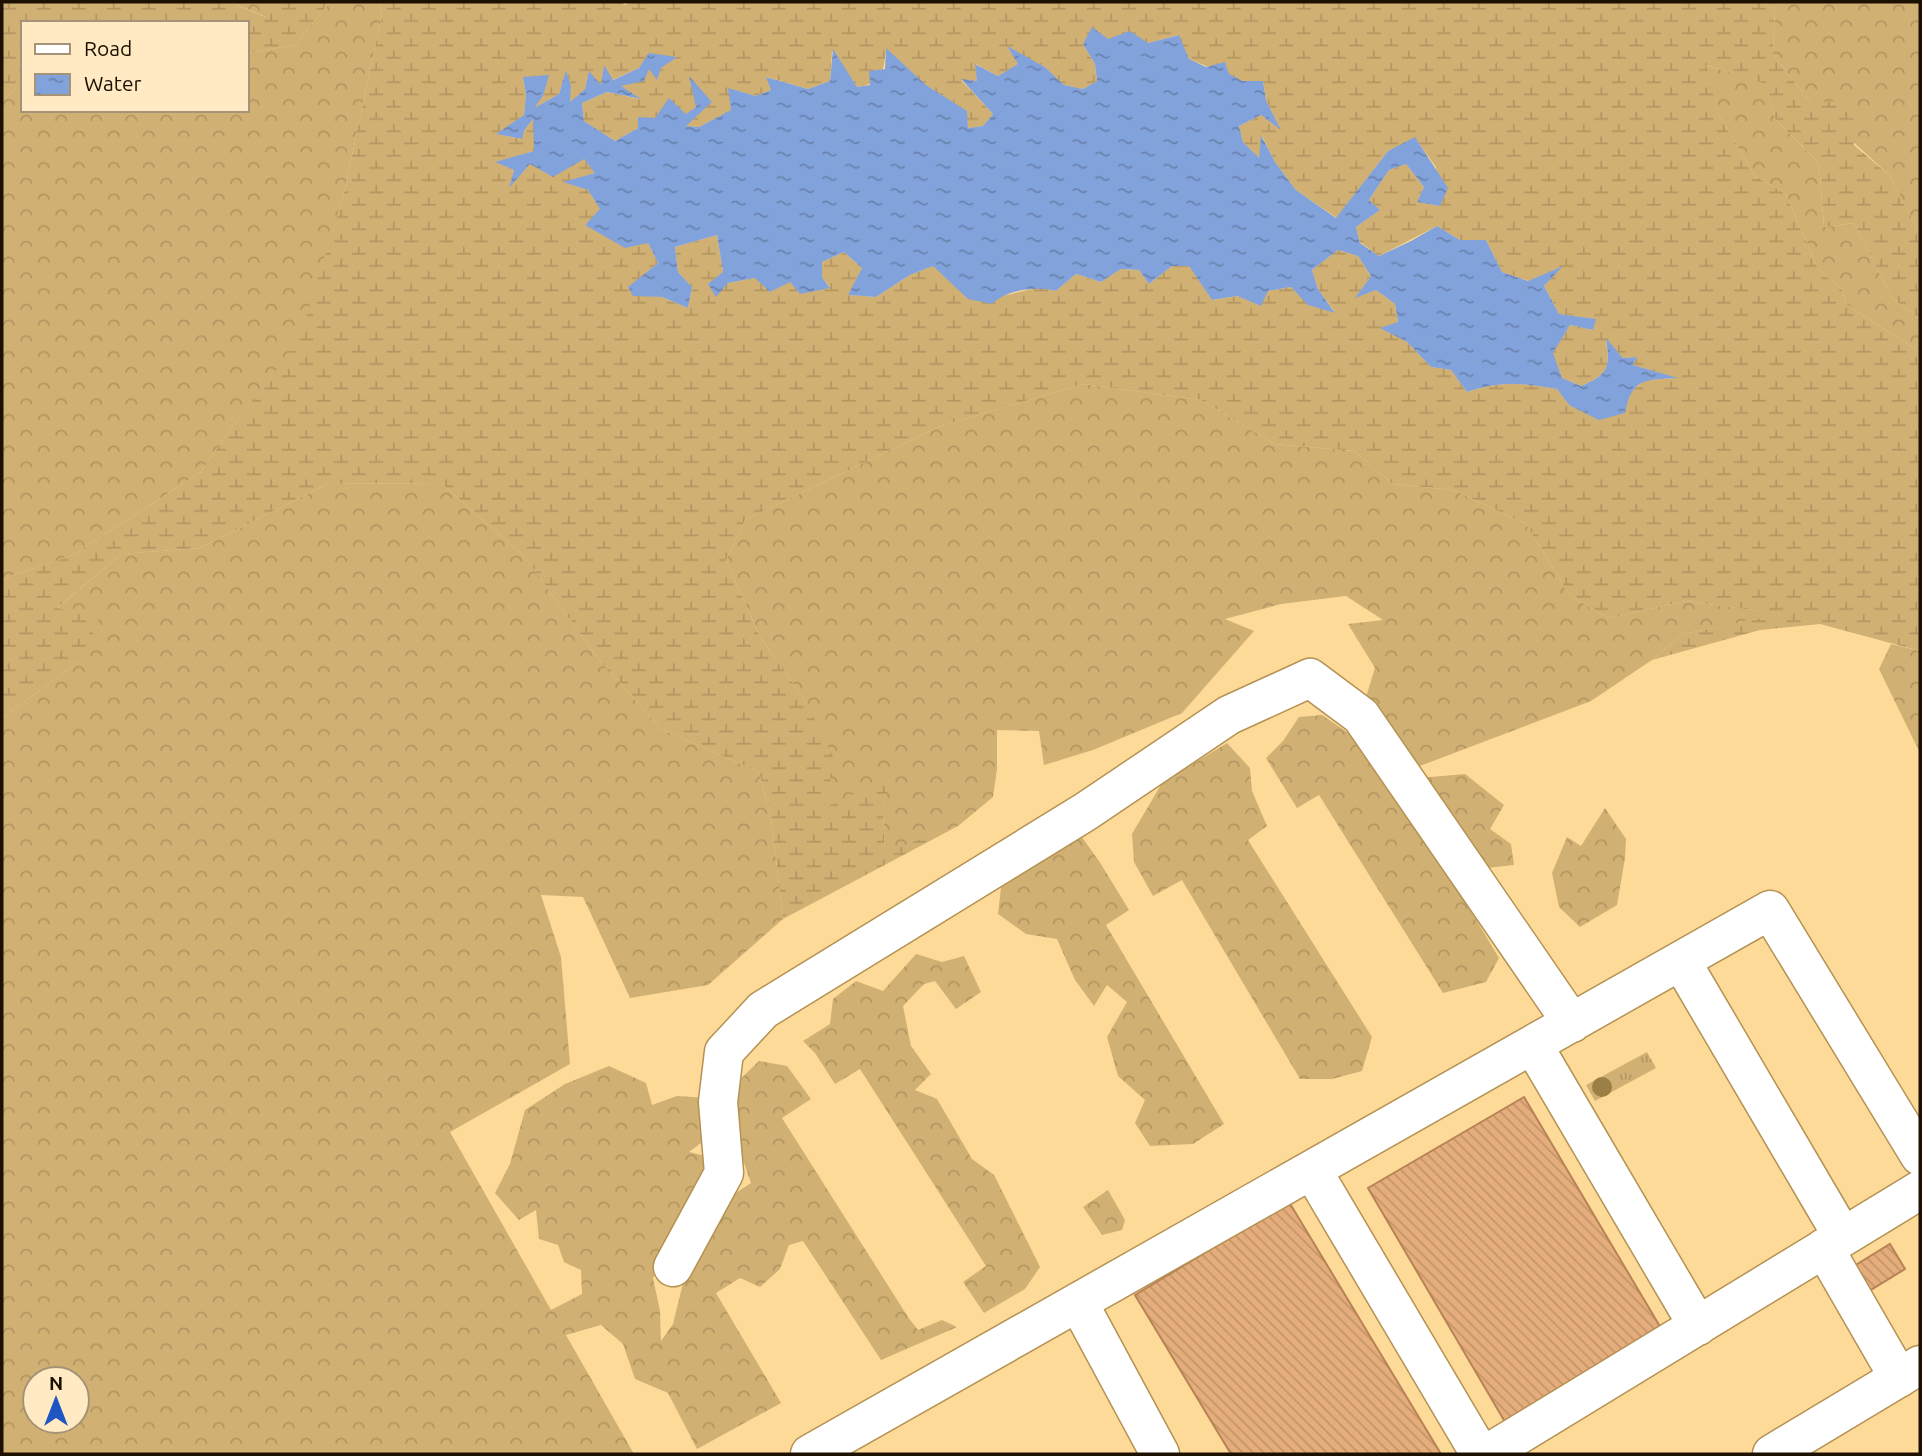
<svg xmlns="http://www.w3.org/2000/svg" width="1922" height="1456" font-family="Ubuntu,sans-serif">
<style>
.grass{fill:url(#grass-tufts)}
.forest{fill:url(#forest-crowns);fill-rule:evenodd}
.wetland{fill:url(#wetland-marsh);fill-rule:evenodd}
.water{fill:url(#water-ripples)}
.building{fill:url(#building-back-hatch);stroke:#b88354;stroke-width:2}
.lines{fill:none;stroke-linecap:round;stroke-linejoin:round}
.minor-casing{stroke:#b49253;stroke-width:41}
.major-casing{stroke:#b49253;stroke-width:41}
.minor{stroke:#fff;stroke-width:38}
.major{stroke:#fff;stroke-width:38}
.tree{fill:#9c7f45}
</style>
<defs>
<pattern id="grass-tufts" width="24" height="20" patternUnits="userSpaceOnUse" patternTransform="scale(1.75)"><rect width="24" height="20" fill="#d1b073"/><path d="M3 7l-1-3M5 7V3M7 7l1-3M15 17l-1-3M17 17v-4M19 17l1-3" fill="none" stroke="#b39662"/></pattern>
<pattern id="forest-crowns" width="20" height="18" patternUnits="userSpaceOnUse" patternTransform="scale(1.75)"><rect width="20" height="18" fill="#d1b073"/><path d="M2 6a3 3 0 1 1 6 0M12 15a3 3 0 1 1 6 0" fill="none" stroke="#b39662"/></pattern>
<pattern id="wetland-marsh" width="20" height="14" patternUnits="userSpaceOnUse" patternTransform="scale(1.75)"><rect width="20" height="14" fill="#d1b073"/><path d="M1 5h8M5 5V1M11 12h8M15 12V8" fill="none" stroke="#b39662"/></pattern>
<pattern id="water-ripples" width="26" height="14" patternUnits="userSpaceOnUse" patternTransform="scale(1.75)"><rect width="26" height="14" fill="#82a2db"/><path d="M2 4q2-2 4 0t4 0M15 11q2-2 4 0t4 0" fill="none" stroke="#6a83af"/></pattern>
<pattern id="building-back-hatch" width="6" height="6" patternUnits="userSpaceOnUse" patternTransform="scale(1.75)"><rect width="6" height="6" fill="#e5ad7c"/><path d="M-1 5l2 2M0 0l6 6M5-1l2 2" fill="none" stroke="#c49469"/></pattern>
</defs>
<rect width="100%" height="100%" fill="#feda99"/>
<path class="grass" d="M1647,1052L1656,1068L1595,1101L1586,1085Z"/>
<path class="forest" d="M230,2H282L266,17Z
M330,2H379L382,14L344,193L300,341L228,432L201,472L73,555L2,579V102L18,85H23V110H247V53L295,45Z
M1761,2H1920V234L1889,175L1810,102L1773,55L1775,9Z
M1705,65L1766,83L1775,119L1819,163L1824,227L1854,223L1892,298L1920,319V352L1846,304L1842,290L1818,269L1786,194L1755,176L1719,115Z
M1083,384L1201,400L1275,444L1354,451L1393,484L1453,490L1526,524L1570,596L1609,618L1686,601L1784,614L1683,634L1652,660L1591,701L1412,769L1366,697L1375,668L1348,624L1383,620L1346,596L1281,604L1225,619L1254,631L1182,713L1093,750L1044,765L1039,731L997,730V769L993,797L958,826L885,853L883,811L891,777L824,809L806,702L760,637L726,560L745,520L938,427Z
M441,483L525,557L596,656L661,729L759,772L771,817L783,919L708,985L630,998L583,897L541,895L561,957L570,1064L450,1132L551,1310L582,1294L581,1270L564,1262L558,1245L539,1239L536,1210L519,1220L495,1193L510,1164L525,1110L565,1084L609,1066L646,1083L652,1105L677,1096L707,1098L713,1134L689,1152L713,1158L653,1278L660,1311L661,1341L673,1324L689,1259L719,1204L751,1183L734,1134L731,1088L759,1061L787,1066L811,1099L782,1118L908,1317L918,1330L942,1320L957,1327L881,1360L803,1241L789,1245L780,1269L760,1287L740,1278L716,1293L781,1403L697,1449L668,1393L635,1379L623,1344L601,1325L566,1335L634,1454H2V718L81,660L56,609L122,554L200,548L327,484ZM35,1379H77V1421H35Z
M1891,644L1920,651V753L1879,669Z
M1322,715L1363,743L1394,783L1499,958L1486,982L1443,993L1319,795L1297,808L1266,758L1283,741L1299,717Z
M1227,743L1250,768L1252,791L1267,826L1248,840L1372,1037L1362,1071L1332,1079H1300L1182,880L1153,896L1134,862L1132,834L1162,783Z
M1465,774L1504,805L1490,829L1511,844L1514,865L1478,869L1419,778Z
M1605,808L1626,839L1625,858L1617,905L1580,927L1559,907L1552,873L1567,837L1581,846Z
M1079,833L1101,864L1129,910L1106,925L1224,1124L1193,1144L1150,1146L1135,1123L1145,1100L1118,1076L1107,1037L1127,1002L1107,985L1094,1006L1075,980L1057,939L1026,934L998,914L1002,879Z
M916,954L942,962L964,956L981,992L956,1009L935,981L924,984L903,1006L911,1046L931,1074L915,1090L937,1099L972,1159L994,1175L1040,1267L1025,1289L984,1313L963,1282L986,1266L860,1069L835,1084L815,1053L803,1041L830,1024L833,999L856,981L883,991Z
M1108,1190L1125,1220L1122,1230L1102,1235L1083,1207Z"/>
<path class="wetland" d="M2,2H230L265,17L282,2H330L295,45L247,53V23H23V85H18L2,102Z
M379,2H622L624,5L634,2H1761L1775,9L1773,55L1810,102L1856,101L1854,145L1889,175L1920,234V319L1892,298L1854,223L1824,227L1819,163L1775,119L1766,84L1706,65L1719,115L1755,176L1786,194L1818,269L1842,290L1846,304L1920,352V651L1820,624L1760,630L1652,660L1683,634L1781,614L1686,601L1609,618L1570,596L1526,524L1453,490L1393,484L1354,451L1275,444L1201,400L1083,384L938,427L745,520L726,560L760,637L806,702L835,761L824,808L892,776L883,811L885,852L958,826L783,919L771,817L759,772L661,729L596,656L525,557L441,483L327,484L200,548L122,554L57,608L99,619L81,660L2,718V579L73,555L201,472L228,432L299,341L344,193L382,14ZM1178,35L1189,59L1243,81H1263L1266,100L1280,128L1261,115L1239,126L1243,142L1259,159L1262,136L1275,162L1296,190L1337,218L1388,151L1415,138L1436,167L1440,206L1417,202L1424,187L1406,164L1389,170L1369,200L1380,210L1356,227L1360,242L1379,256L1437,226L1460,240H1486L1502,272L1529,281L1561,267L1544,286L1559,314L1595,319L1593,330L1570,325L1552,353L1562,378L1581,386C1608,374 1610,369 1606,340L1623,358L1637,357L1633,365L1676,378L1645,380L1628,394L1569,405L1557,389C1523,383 1501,381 1467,392L1451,370L1431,367L1407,342L1381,328L1398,323L1395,304L1376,290L1356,297L1371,276L1358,256L1338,250L1312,270L1318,289L1334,311L1309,305L1291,287L1267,291L1261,305L1237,296L1212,300L1190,266H1172L1149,284L1139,270L1121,269L1101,282L1076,274L1056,291L1040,287L999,297L943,274L933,266L910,275L876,297L849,295L862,268L844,252L822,262V277L830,287L755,278L728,283L723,272L717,235L675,247L678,272L692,287L688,308L662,297L633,295L629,287L658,263L648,243L585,225L601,210L588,190L565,182L596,173L584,159L530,164L510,186L514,170L496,162L534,151V118L524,131L521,139L497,134L524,115L526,95L523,78L532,109L559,94L566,71L571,86L569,103L585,89L589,72L601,86L604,66L612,80L639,68L676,56L660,68L657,79L649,68L620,86L639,99L607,92L582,103L584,121L615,141L655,118L687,115L697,106L690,78L711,102L685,126L699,127L732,110L729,89L756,96L771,90L767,77L808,89L830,81L832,51L857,87C884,83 883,72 886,49L926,85L966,111L968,128L983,126L993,114L961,80L977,81L976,64L998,76L1019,64L1008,48L1045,67L1064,85L1083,89L1097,81L1095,64L1083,44L1108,39L1148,43Z"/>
<path class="water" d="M1092,27L1108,39L1130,31L1148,43L1179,35L1189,59L1206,67L1225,62L1229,74L1243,81H1263L1266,100L1281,130L1261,115L1239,126L1243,142L1259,158L1261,135L1275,162L1296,190L1336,218L1388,151L1415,137L1448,188L1440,206L1417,202L1424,187L1406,164L1389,170L1369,200L1380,210L1356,227L1360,243L1379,256L1411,241L1437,226L1460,240H1486L1502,272L1528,281L1563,266L1544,286L1559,314L1596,319L1593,330L1570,325L1553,353L1562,378L1581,386C1609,374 1610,367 1606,338L1623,358L1637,357L1633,365L1678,378C1646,380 1632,377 1625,413L1599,420L1569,405L1557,389C1522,383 1501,381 1467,392L1451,370L1431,367L1407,342L1380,328L1398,322L1395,304L1376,290L1355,298L1371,276L1358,256L1338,250L1312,270L1318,289L1335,313L1308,305L1291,287L1268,291L1261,306L1237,296L1212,300L1189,266H1172L1149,284L1139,270L1121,269L1101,282L1076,274L1056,291C1037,286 1007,289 992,304L968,299L933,266L910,275L876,297L848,295L862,268L844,252L822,262V277L830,288L800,294L790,282L770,292L755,278L728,283L716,297L708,284L723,272L717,235L675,247L678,272L692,287L688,308L662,297L633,296L628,287L658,263L648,243L625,248L585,225L600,209L588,190L563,182L595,173L584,159L553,177L530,164L509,188L514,170L495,162L534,151L533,119L524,131L522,139L496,134L524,115L526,95L523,77L549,75L543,96L534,108L559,94L566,70L571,86L570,102L585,89L589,71L601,85L604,65L613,80L639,68L649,53L677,57L661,68L657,80L649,69L644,81L621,86L641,99L607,92L582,103L584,121L615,141L638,128V117L655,118L669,98L686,114L696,107L689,76L712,102L686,126L699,127L731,110L728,88L756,96L771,90L766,77L808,89L830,81L833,49L857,87L870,85L869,71L885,69L886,48L926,85L967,111L968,128L983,126L993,114L961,79L977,81L975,64L998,76L1018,64L1007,46L1045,67L1064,85L1083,89L1097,81L1095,64L1083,44Z"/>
<path class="building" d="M1524,1097L1662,1330L1505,1422L1368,1188Z
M1289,1202L1441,1454H1231L1135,1295Z
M1890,1244L1905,1269L1869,1291L1854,1266Z"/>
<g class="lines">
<g class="minor-casing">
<path id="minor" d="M1681,961L1843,1237
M1533,1045L1698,1326
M1312,1170L1480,1454
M1824,1248L1899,1378
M673,1267L724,1173L718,1102L724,1052L763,1010L1085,812L1229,715L1310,678L1361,716L1572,1023
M1078,1302L1160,1454
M810,1454L1770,910L1920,1156
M1487,1454L1920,1190"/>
</g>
<g class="major-casing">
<path id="major" d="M1772,1454L1920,1365"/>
</g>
<use href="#minor" class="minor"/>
<use href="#major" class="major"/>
</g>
<circle class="tree" cx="1602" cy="1087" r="10"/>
<rect width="1922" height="1456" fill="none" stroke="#1c1000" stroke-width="7"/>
<rect x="21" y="21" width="228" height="91" fill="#ffeac4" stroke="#a49376" stroke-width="2"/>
<rect x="35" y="44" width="35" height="10" fill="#ffffff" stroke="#a49376" stroke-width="2"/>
<text x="84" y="56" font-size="21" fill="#1c1000">Road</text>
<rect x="35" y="74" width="35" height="21" fill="url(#water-ripples)" stroke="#a49376" stroke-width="2"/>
<text x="84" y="91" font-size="21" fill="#1c1000">Water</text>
<g transform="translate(56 1400)"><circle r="33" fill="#ffeac4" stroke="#a49376" stroke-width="2"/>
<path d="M0-5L12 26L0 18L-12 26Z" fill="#1f55c2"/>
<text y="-10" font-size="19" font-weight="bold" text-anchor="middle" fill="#1c1000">N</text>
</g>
</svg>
